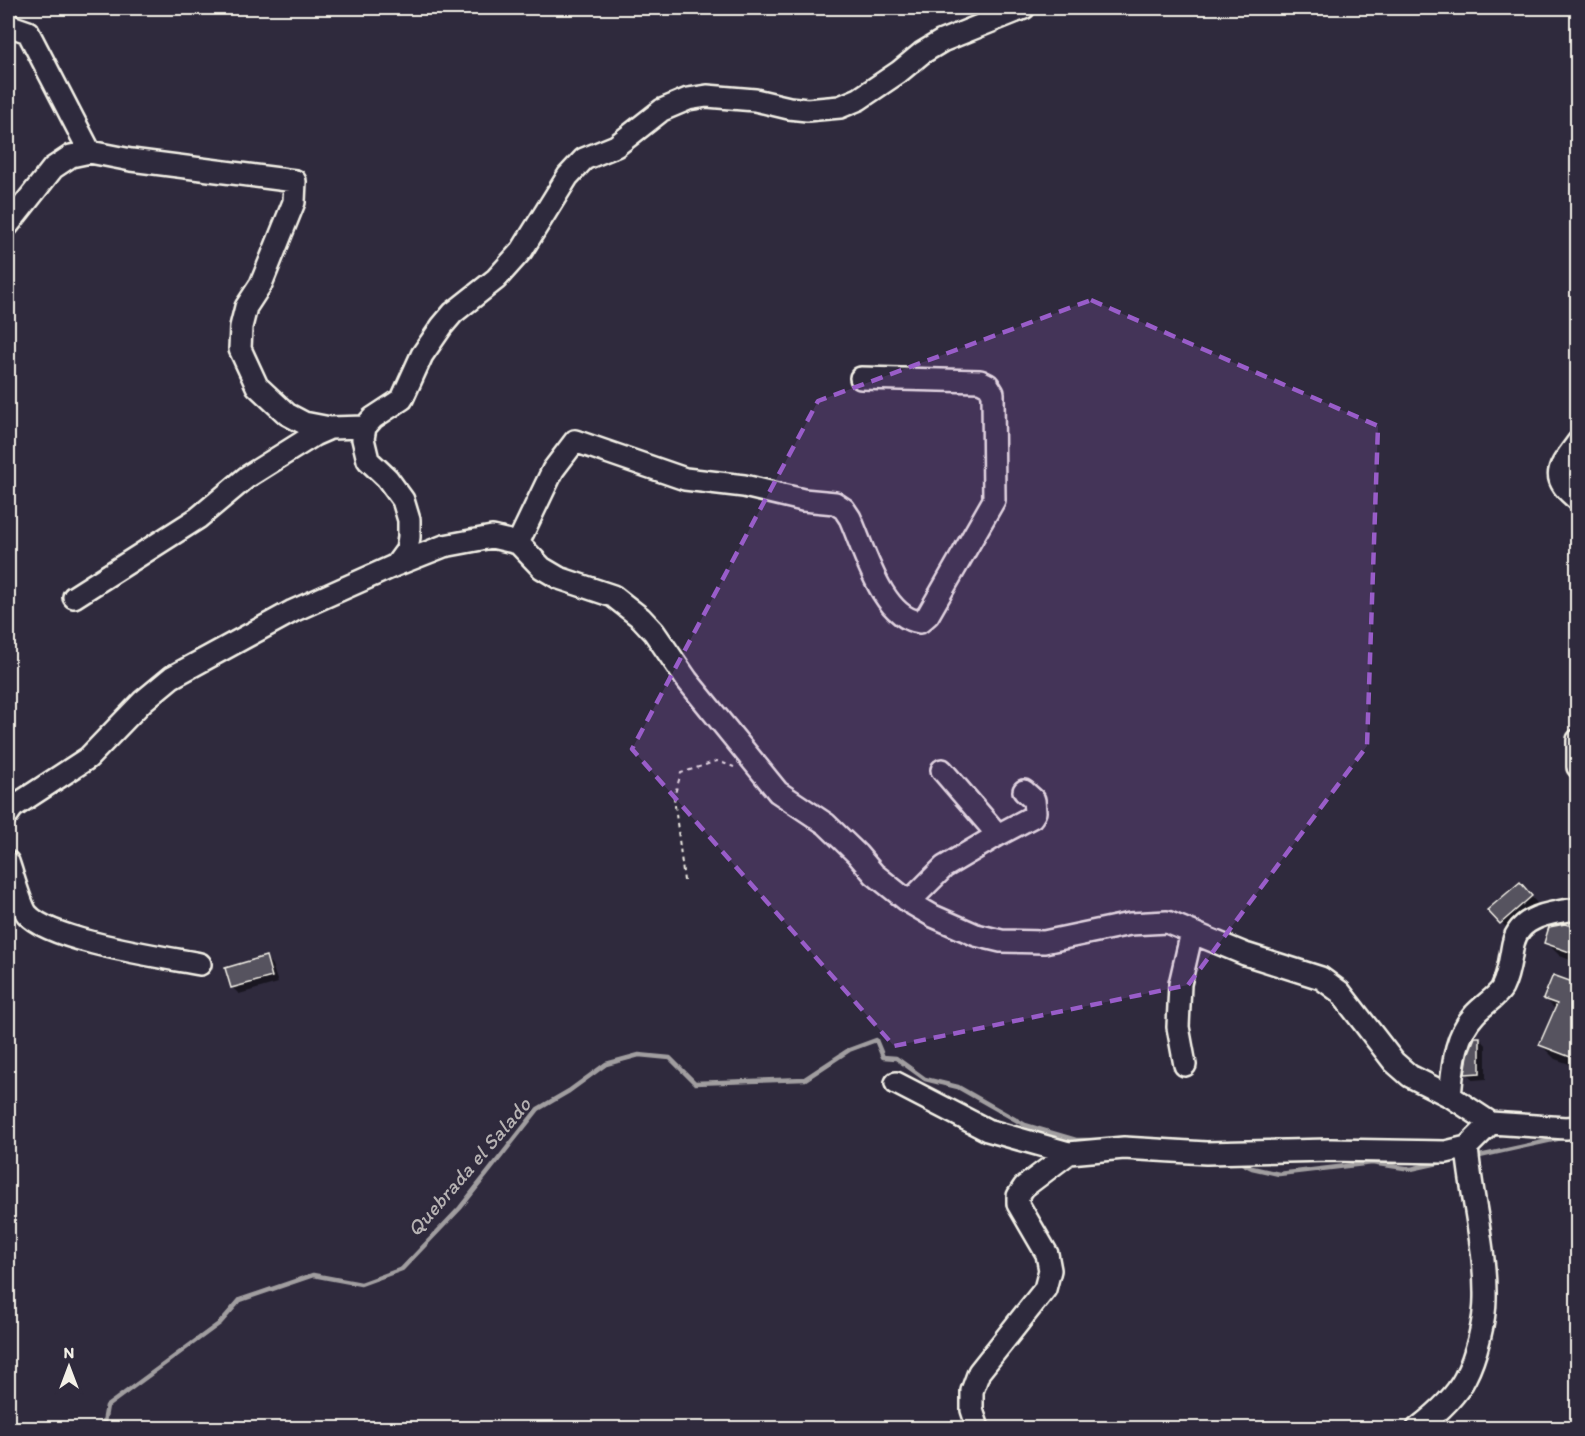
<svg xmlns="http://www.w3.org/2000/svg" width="1585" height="1436" font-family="Itim,sans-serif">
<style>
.shadow{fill:#0007}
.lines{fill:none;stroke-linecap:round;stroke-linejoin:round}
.stream{stroke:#a19ea0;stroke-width:4.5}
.building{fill:#56525f;stroke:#f4f1e8;stroke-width:1.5}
.minor-casing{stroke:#f4f1e8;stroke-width:26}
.path{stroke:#f4f1e8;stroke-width:2;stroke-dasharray:4.5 4.5;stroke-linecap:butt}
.minor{stroke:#2f2a3d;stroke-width:21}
.marked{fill:#995dc9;fill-opacity:0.2;stroke:#995dc9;stroke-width:4.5;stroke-dasharray:12 8;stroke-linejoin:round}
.labels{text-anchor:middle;stroke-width:4.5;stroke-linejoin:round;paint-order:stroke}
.water-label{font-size:21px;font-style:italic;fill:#b6b2b2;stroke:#2f2a3d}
</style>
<rect width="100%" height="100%" fill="#2f2a3d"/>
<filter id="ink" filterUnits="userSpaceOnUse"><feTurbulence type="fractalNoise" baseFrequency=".0167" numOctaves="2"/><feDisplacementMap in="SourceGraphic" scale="12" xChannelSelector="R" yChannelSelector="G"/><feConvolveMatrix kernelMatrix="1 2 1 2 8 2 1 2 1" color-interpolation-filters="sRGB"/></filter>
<g filter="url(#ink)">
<path class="shadow" d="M1526,891L1537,903L1508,929L1489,910Z
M1578,930V963L1560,956L1546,942Z
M266,958L272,965L278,983L239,994L232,987Z
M1578,985V1067L1555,1059L1541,1045L1556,1010L1545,999Z
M1480,1038L1486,1045V1079L1473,1080L1467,1073Z"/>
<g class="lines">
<path class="stream" d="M1475,1157L1566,1137
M1236,1160L1252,1168L1279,1174L1372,1163L1411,1169L1443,1162
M103,1428L107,1406L220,1323L240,1300L313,1275L361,1284L402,1269L460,1208L538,1109L569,1091L606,1064L639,1055L670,1058L695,1083L805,1079L849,1050L876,1040L883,1057L896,1058L925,1079L958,1087L1025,1125L1076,1140H1105"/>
</g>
<path class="building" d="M1520,882L1532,896L1500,924L1487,910Z
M1565,924L1578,928V955L1544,943L1549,927Z
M266,956L272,977L231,988L225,968Z
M1553,975L1578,984V1060L1539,1045L1557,1004L1543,999Z
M1475,1037H1480V1073L1465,1074L1468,1055Z"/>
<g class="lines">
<g class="minor-casing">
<path id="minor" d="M8,25L28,32L90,152
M8,225L53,168L71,156L90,152L131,160L295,181L294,202L261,284L246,307L241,327L240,349L257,386L287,414L304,423L330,428L365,427
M1578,442C1559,469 1548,476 1578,500
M518,543L553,470L575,441L685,479L744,486L803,500L835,503L844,509L850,518C864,549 882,618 920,622L928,615L994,500L993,393L988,385L980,381L861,378
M396,565L444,546L492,537L518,543L542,568L559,578L613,596L641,618L654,632L687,680L778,792L826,824L857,854L874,874L909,902L933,916L976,935L1001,941L1044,942L1130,924L1167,922L1245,954L1321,978L1340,992L1394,1062L1410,1076L1450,1096L1491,1123L1566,1128L1578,1127
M74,597L198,518L247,477L314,435L330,428
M1578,740V767
M942,770L998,835
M8,814L13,807L88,758L143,701L172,677L293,611L396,565L407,550L409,537V520L403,500L387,478L368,460L363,439L365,427L373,418L402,399L422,355L442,326L453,313L496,279L522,250L568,176L584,159L616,146L662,110L688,99L707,96L755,100L789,108L807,110L840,107L859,99L899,72L922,53L942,41L1024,8
M8,862C12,873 21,906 27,914C50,941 163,957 200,964
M909,902L944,867L998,835L1032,817L1035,812L1034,800L1024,791
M1185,1065L1178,1027L1180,984L1192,932
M896,1083L987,1130L1069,1153
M1450,1096C1453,1067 1454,1036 1475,1014C1482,1006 1498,996 1502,988C1509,974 1510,959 1513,944C1519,915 1554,912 1578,909
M978,1428L972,1410V1391L979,1372L1045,1289L1050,1270L1047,1254L1018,1204V1196L1024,1187L1069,1153L1124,1148L1206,1153L1330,1150L1446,1152L1467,1147L1491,1123
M1418,1428C1435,1415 1455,1398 1465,1378C1476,1357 1485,1321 1485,1298C1486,1249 1471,1196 1467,1147"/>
</g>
<path class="path" d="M684,881L674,797L681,773L717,761L734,767"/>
<use href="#minor" class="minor"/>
</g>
</g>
<path class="marked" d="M1091,300L1378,426L1367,746L1188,985L894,1046L632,749L818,401Z"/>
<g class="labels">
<g class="water-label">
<text transform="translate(469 1167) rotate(-49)" y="7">Quebrada el Salado</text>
</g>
</g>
<rect width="1585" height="1436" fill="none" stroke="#2f2a3d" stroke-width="30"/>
<rect x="15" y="15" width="1555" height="1406" fill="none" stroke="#f4f1e8" stroke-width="2" filter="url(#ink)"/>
<g transform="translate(69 1367)" stroke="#2f2a3d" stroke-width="4.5" paint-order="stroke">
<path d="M0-4.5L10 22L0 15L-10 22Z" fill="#f4f1e8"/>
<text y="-9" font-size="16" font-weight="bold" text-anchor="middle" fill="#f4f1e8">N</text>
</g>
</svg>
